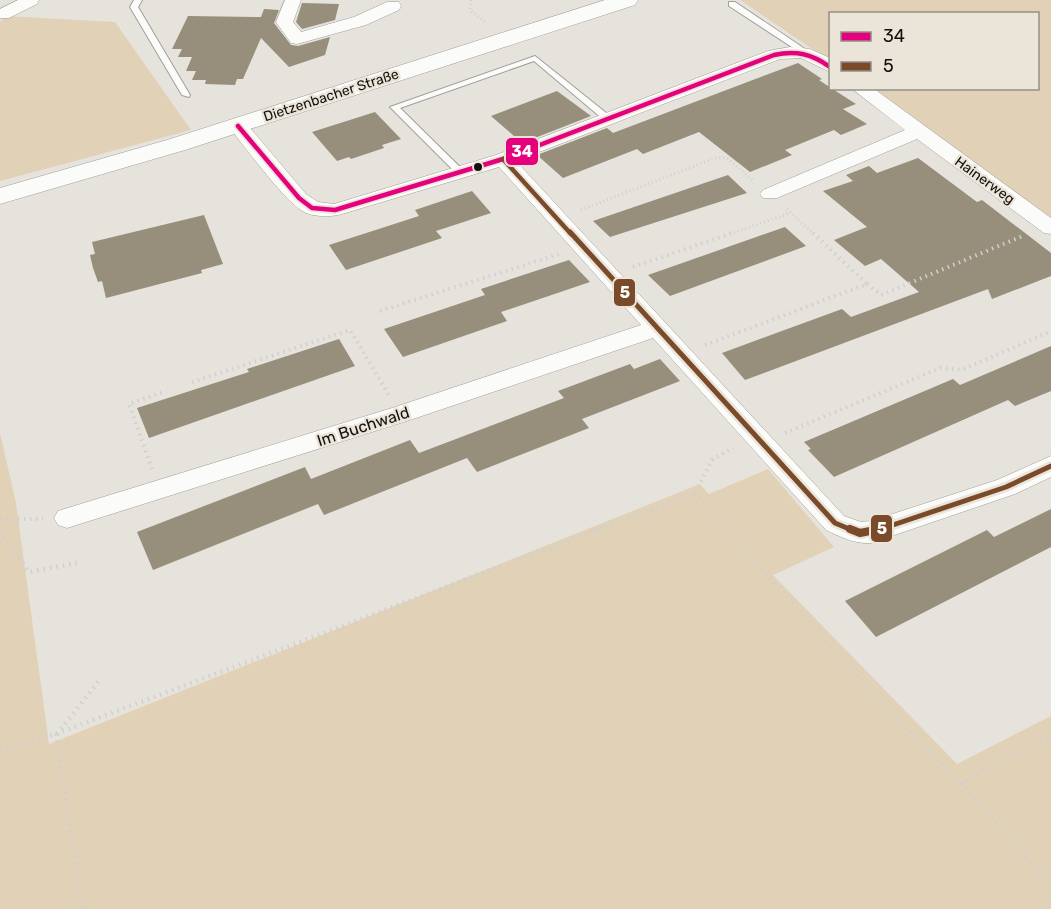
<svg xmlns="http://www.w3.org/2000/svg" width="1051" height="909" font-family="Rubik,sans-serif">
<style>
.green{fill:#e1d1b7}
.building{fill:#978e7b}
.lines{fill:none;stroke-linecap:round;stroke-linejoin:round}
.service-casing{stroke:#a19f9a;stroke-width:2}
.minor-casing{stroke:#a19f9a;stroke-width:1}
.secondary-casing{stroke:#a19f9a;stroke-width:1}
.path-far2{stroke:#d1d0cf;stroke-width:3;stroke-dasharray:1 3;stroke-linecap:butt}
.path-far1{stroke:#d1d0cf;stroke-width:4;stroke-dasharray:1.5 4.5;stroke-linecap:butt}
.path{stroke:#d1d0cf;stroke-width:4.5;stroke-dasharray:1.5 5;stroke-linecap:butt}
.service{fill:#fbfbfa;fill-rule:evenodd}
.minor{fill:#fbfbfa;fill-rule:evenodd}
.secondary{fill:#fbfbfa;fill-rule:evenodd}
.bus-1-casing{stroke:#eae4d9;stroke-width:8}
.bus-2-far2-casing{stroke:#eae4d9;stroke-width:8}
.bus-2-far1-casing{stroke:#eae4d9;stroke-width:10}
.bus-2-casing{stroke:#eae4d9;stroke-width:12}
.bus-1{stroke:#e5007d;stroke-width:4.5}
.bus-2-far2{stroke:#7a4b2a;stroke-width:4.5}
.bus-2-far1{stroke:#7a4b2a;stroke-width:5}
.bus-2{stroke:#7a4b2a;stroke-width:8}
.bus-dot{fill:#13110d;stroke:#eae4d9;stroke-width:2}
.labels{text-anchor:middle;stroke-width:4.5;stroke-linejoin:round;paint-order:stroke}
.far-street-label{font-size:14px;fill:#13110d;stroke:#eae4d9}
.street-label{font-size:16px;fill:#13110d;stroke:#eae4d9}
.line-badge{stroke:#eae4d9;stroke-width:2}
.badge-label{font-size:16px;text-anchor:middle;font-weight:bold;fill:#fff}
</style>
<rect width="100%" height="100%" fill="#e6e3dd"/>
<path class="green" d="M740,0H1051V223L868,89L1038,88V14H830V61Z
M5,16L115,22L191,130L0,181V22Z
M0,433L16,503L49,744L700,484L709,494L768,469L834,547L773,575L957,764L1051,716V909H0Z"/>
<path class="building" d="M302,3L339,4L335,20L302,29L296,22Z
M264,9L279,10L274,23L291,45L298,46L330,37L325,55L289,67L261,38L243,79H237L235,85L205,84L206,80H192L196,71H186L192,57H178L182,49H172L188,16L261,17Z
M798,63L822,79L819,80L831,88L856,104L843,109L867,124L841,135L834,130L785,150L792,155L750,172L699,132L643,154L637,149L563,178L537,155L607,128L613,133Z
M557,91L591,116L522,143L491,116Z
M375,112L401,139L382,145L384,148L351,159L349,157L337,161L312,132Z
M918,158L977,202L982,200L1051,253V276L992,299L988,289L745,380L722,353L842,309L851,317L919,292L881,259L865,266L834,240L867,227L823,191L853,181L846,175L869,166L877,173Z
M728,175L747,193L610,237L593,221Z
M472,191L491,213L436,231L442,238L346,270L329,245L419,216L415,210Z
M204,215L223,264L201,270L202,273L106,298L102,281L98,282L93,268L90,255L95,254L92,242Z
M785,227L806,246L670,296L648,275Z
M569,260L590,282L501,312L507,321L403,357L384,329L485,295L481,289Z
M339,339L355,366L149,438L137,408L249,372L247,369Z
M1051,346V391L1015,406L1008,400L834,477L808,450L811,449L804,442L953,379L960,385Z
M660,359L680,381L582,419L589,428L477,472L467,458L324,515L318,504L153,570L137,532L305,467L311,479L410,440L419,453L564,398L558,391L630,364L634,369Z
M1051,509V547L876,637L845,601L987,530L994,537Z"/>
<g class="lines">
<g class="service-casing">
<path id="service" d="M134,0H142L138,7L190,95L189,97L182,95L130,7Z
M729,2H735L811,53L804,55L729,6Z
M535,56L610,116V120H604L534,61L400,108L464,171V175H458L390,107Z"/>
</g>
<g class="minor-casing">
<path id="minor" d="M18,0H39L37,4L9,18H0V9Z
M285,0H301L293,22L301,32L354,17L387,2H399L401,6L399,10L366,25L297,44L291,43L276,22Z
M790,47L810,49L830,58V72L801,58L780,59L516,161L844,516L861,522L871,521L997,480L1051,456V477L1015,494L871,543C854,544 841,537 826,530L653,338L410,420L67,528L58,525L54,518L58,511L392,408L641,325L499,167L342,214C332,217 316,217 306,213C286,204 247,149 231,130L228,126L231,122H245L306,194L318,202L334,204L496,155L768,51Z
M851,88H873L1051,218V234L1044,233L917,139L777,198H763L760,194L763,190L905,130Z"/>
</g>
<g class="secondary-casing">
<path id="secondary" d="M605,0H638L635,5L185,150L0,204V188L167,140Z"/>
</g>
<path class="path-far2" d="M471,0L470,10L485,22
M787,209L813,234
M581,210L715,158H727L754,181
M730,234L790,213"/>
<path class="path-far1" d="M633,267L735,232
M867,284L881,295L1025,235
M380,311L559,254
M705,345L867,284L812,232
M192,382L350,330L389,395
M785,433L940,368L962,370L1051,331
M152,469L129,404L166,391
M695,493L728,531
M0,519H43
M595,531L695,493L712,460L733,448"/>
<path class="path" d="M727,529L890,712L961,783L1051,736
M0,531L29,572L77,563
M56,734L82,909
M57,734L101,678
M0,749L56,734L599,529
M961,783L1051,885"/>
<use href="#service" class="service"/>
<use href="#minor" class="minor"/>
<use href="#secondary" class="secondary"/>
<g class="bus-1-casing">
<path id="bus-1" d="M238,126L299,198L312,208L335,210L503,159L774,55C796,50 812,54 830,67"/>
</g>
<g class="bus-2-far2-casing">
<path id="bus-2-far2" d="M503,159L571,234"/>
</g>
<g class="bus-2-far1-casing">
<path id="bus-2-far1" d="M570,232L835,523L854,531
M875,531L1006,487L1051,466"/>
</g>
<g class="bus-2-casing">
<path id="bus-2" d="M850,529L860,533L880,529"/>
</g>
<use href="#bus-1" class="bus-1"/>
<use href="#bus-2-far2" class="bus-2-far2"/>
<use href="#bus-2-far1" class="bus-2-far1"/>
<use href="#bus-2" class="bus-2"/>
</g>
<circle class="bus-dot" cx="478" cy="167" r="5"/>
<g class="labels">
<g class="far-street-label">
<text transform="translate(331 95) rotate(-18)" y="5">Dietzenbacher Straße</text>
<text transform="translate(985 180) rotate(36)" y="5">Hainerweg</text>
</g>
<g class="street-label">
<text transform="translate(363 426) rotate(-18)" y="6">Im Buchwald</text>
</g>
</g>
<g class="line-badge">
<rect x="505" y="137" width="34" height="29" rx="6" fill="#e5007d"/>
<rect x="613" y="278" width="23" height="29" rx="6" fill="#7a4b2a"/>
<rect x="870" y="514" width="23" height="29" rx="6" fill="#7a4b2a"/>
</g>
<g class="badge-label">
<text x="522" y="157">34</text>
<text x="625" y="298">5</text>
<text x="882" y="534">5</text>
</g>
<rect x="829" y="12" width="210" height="78" fill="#eae4d9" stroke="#949087" stroke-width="1.5"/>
<rect x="841" y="32" width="30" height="9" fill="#e5007d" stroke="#949087" stroke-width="1.5"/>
<text x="883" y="42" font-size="18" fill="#13110d">34</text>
<rect x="841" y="62" width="30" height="9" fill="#7a4b2a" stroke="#949087" stroke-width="1.5"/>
<text x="883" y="72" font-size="18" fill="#13110d">5</text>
</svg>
